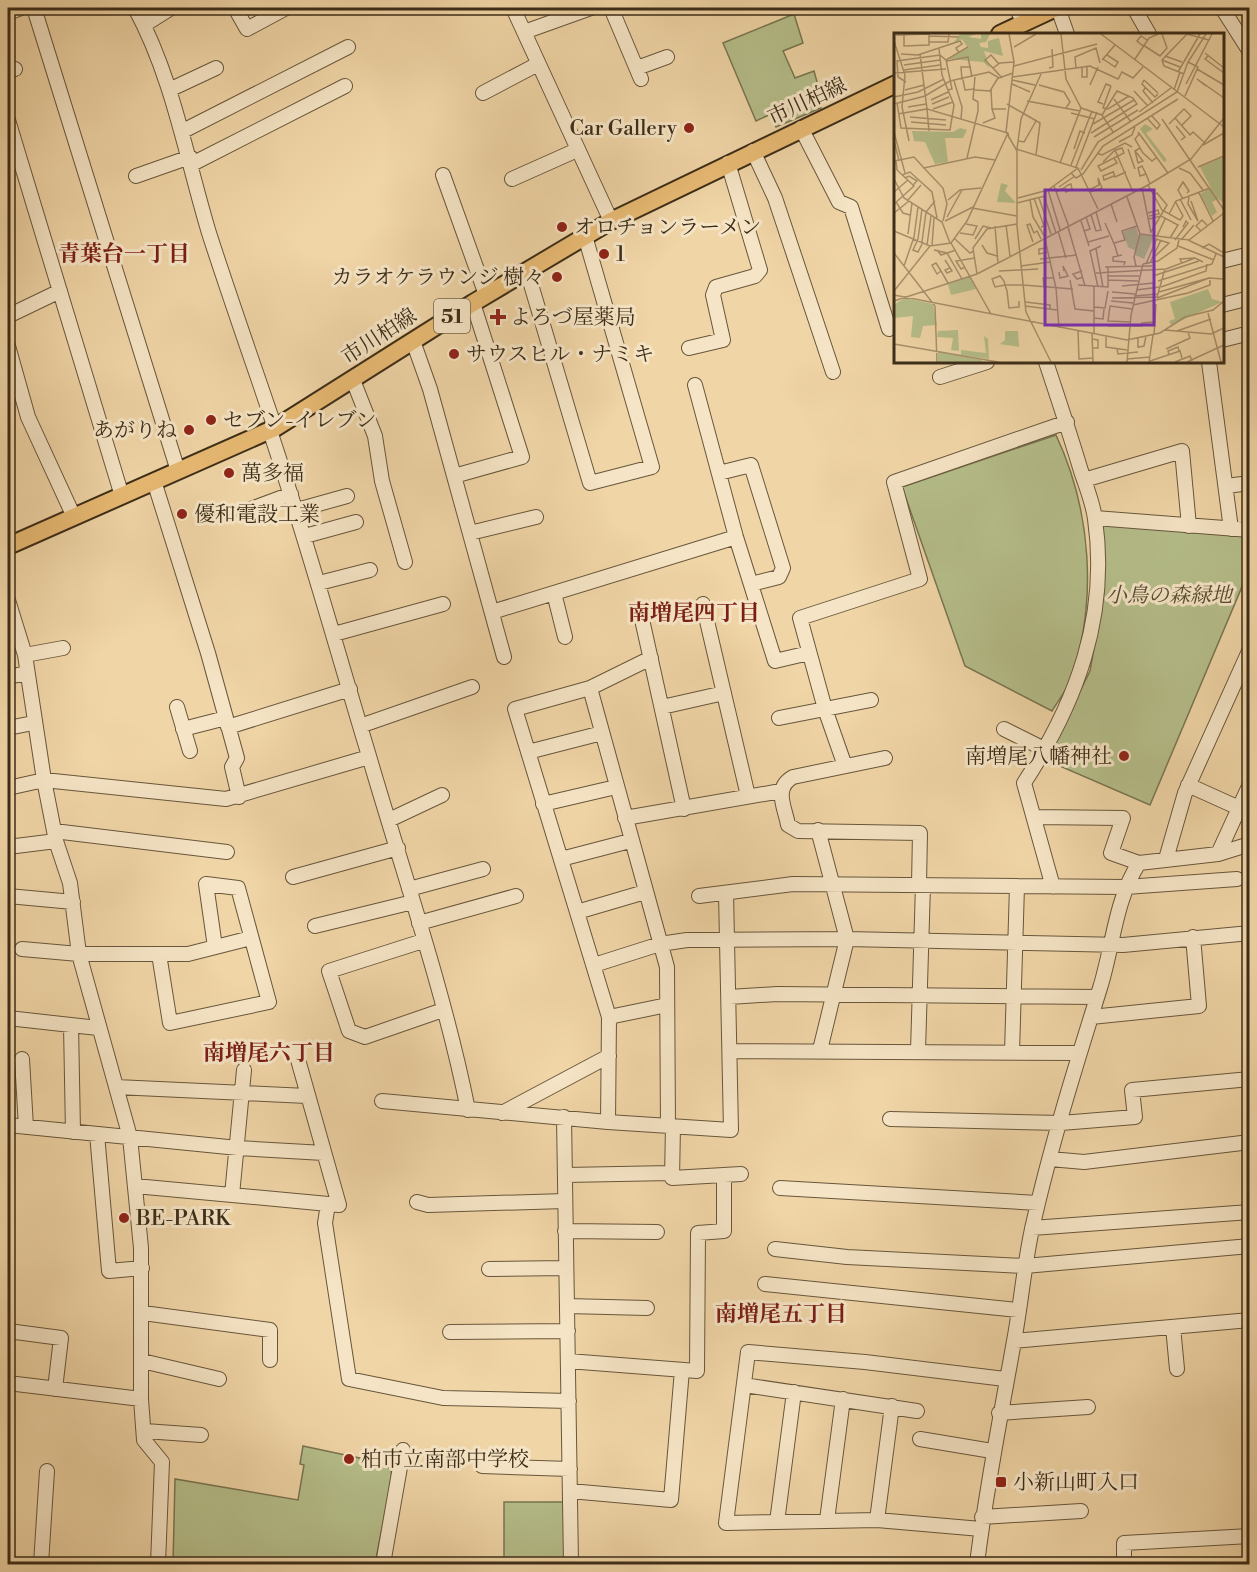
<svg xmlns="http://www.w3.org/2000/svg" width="1257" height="1572" font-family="'Libre Bodoni','Noto Serif JP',serif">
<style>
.green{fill:#b5be8a;stroke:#787551;stroke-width:1.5}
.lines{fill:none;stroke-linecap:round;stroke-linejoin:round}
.minor-casing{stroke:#68563c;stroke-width:16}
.major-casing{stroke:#3b2c18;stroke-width:20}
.minor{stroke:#f5e4c5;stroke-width:14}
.major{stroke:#e8ba73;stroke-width:16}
.poi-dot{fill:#8f2418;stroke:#f5e4c5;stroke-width:2}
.labels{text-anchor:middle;stroke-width:6;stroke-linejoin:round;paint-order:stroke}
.shield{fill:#f5e4c5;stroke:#73634c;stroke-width:1.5}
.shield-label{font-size:20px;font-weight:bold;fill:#3b2c18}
.street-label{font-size:21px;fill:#3b2c18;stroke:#f5e4c5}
.poi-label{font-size:21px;fill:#3b2c18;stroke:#f5e4c5;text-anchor:start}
.park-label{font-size:21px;font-style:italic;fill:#53492f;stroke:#f5e4c5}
.neighbourhood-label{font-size:22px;font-weight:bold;fill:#7a1f14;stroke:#f5e4c5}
.inset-road{fill:none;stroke:#a8916d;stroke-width:1.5}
.view{fill:#7b2cbf;fill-opacity:0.15;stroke:#7b2cbf;stroke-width:3}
.inset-edge{fill:none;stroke:#3b2c18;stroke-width:3}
</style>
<rect width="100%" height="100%" fill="#f0d5a6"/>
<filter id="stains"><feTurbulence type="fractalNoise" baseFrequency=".00333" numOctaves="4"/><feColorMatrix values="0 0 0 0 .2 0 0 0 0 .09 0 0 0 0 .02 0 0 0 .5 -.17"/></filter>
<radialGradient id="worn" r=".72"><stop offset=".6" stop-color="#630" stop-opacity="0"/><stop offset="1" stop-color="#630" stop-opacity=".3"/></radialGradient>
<path class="green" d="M794,14L803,43L783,51L795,78L814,71L821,96V108L776,127L771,114L756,121L723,43Z
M1056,435C1091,510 1098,600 1071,679C1067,690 1058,701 1052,711L965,666L902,487Z
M1107,523L1249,533V570L1150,805L1046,760L1090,671L1104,591L1102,528Z
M303,1446L383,1463L391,1470L392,1478L375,1564H173L175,1479L298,1500L304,1465L300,1464Z
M504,1502H566V1564H504Z"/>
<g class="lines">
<g class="minor-casing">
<path id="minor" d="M34,8L178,471
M135,8C173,78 186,157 209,233C230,298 253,363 275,428
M235,8L247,29L286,8
M513,8L611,221
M611,8L641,79
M1017,8L1023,23
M1058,8L1067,34
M1134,8L1149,34
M1222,8L1250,52
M8,13L21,8
M144,25L171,8
M524,32L591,8
M637,68L667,57
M8,71L15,69
M169,90L216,68
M483,93L538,64
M8,120L122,496
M801,128L839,202L851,207L889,329
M183,131L348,47
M753,151L775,198L833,372
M192,164L345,86
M443,175L486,295
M136,176L190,157
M512,179L577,150
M1222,261L1250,254
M527,271L590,483L652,467L585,236
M1222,305L1250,298
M8,316L60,291
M1222,340L1250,333
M413,341L430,389L504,657
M8,346L28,417L74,517
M689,348L723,340L713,295L716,287L755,276L760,270L728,163
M1046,362C1058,398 1070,434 1081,471C1086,486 1093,503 1095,519C1109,617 1076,703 1024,783L1053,887
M1209,362L1231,529
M940,377L987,362
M353,380L375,436L382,481L405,562
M695,385L736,537L775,661L809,653
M270,431C306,538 336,647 369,756C403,873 444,990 468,1110
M719,473L751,465L783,568L779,577L751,584
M454,476L522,457L473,303
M1084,480L1182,451L1189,526
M154,481L208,653L237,758L232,767L239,797
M1226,486L1250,483
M297,510L347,496
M243,512L291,494
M1095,518L1250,530
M470,533L536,517
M305,536L356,522
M319,583L370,570
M554,593L565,637
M8,600L25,655L44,780L56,841L70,883L79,954L130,1137L141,1248V1399L144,1440L162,1462L158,1564
M703,604L748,796
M492,612L736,537
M643,624L684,809
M334,634L443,604
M25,655L63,648
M8,677L27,673
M590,688L667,967L668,1126
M177,707L190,751
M662,707L724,693
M779,718L871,700
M360,726L472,687
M228,727L350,689
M8,728L33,723
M183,729L226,718
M1004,729L1046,750
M528,752L602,733
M885,758L793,777C775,787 783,804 787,820L788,825L798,831L920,833L919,884
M845,766L825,709L800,618L920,579L894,482L1067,422
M1188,785L1239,808
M8,788L44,780L226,799L369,757
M543,804L616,787
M1035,817L1123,818L1111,853L1139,863L1218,854L1250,844
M625,818L781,791
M389,820L442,795
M818,830L847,939L820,1050
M54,831L227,852
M8,847L56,841
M1218,854L1250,784
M561,859L630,841
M1166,859L1185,793L1250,649
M293,877L398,848
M409,889L483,869
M8,896L73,902
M699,896L793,884L1126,887L1237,879
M577,912L645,892
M419,923L516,896
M315,926L413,902
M423,941L329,971L349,1031L365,1037L443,1010
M22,949L79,954H188L251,938
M159,954L170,1023L269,1002L238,888L206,884L215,947
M594,965L660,944L687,940L847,939L1123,945L1250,933
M729,997L777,994L1097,997
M609,1017L667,1005
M1091,1017L1199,1006L1193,937
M8,1018L98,1028
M71,1025L73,1132
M730,1051L1079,1053
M918,1051L923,885
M1012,1052L1017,886
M22,1059L26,1127
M116,1087L307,1096
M382,1101L608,1122L731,1130L726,893
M502,1113L609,1056
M564,1117L571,1564
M890,1119L1061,1123L1135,1117L1132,1090L1250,1079
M608,1122L609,1017L515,709L590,688L651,658
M8,1125L238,1148L324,1153
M673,1126L672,1178L741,1174
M97,1134L109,1271L142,1268
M1050,1159L1084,1162L1250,1142
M565,1175L672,1173
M135,1186L339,1205L295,1049
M780,1188L1038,1203
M232,1195L244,1070
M417,1202L428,1205L565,1201
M328,1204L325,1223L349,1379L443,1398L569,1401
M1032,1228L1250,1212
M565,1231L657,1232
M775,1249L847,1257L1025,1266L1250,1246
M489,1269L566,1268
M765,1284L1018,1310
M567,1306L647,1308
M143,1313L270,1330V1360
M1173,1327L1177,1369
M8,1331L61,1338L55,1389
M450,1332L568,1331
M1014,1341L1250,1320
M142,1361L219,1379
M568,1361L697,1371L698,1233L724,1231V1175
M8,1383L141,1399
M744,1385L917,1411
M999,1413L1088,1407
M145,1431L201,1435
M920,1439L992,1451
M482,1466L570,1469
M570,1491L671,1500L682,1370
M982,1517L1081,1511
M827,1520L843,1399
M877,1520L892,1406
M777,1522L794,1392
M981,1529L877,1520L726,1523L748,1352L865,1362L1005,1379
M41,1564L47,1471
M383,1564L403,1450
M977,1564C986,1489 1001,1415 1014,1341C1021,1304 1024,1266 1032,1229C1050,1148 1075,1068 1100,988C1113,947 1115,900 1139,863
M1124,1564V1543L1250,1536"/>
</g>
<g class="major-casing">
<path id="major" d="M1000,34L1056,8
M8,546L275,428L473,303L611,221L896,84"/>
</g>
<use href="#minor" class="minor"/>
<use href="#major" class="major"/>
</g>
<g class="poi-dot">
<circle cx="689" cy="128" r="6"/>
<circle cx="562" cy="227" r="6"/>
<circle cx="604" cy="254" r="6"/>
<circle cx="557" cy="277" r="6"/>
<path d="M495 308h6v6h6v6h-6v6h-6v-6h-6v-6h6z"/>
<circle cx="454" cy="354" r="6"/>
<circle cx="211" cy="420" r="6"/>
<circle cx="189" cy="430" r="6"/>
<circle cx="229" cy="473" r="6"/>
<circle cx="182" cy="514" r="6"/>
<circle cx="1124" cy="756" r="6"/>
<circle cx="124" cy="1218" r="6"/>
<circle cx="349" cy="1459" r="6"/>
<rect x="995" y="1476" width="12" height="12" rx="3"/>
</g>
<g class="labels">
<rect class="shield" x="434" y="299" width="36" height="34" rx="4.5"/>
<g class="shield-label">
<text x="452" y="323">51</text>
</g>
<g class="street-label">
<text transform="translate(807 101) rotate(-25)" y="7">市川柏線</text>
<text transform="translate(379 336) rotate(-33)" y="7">市川柏線</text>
</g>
<g class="poi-label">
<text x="677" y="135" text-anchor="end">Car Gallery</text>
<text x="574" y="234">オロチョンラーメン</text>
<text x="616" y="261">1</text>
<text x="545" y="284" text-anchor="end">カラオケラウンジ 樹々</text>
<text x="510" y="324">よろづ屋薬局</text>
<text x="466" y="361">サウスヒル・ナミキ</text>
<text x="223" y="427">セブン-イレブン</text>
<text x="177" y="437" text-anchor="end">あがりね</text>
<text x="241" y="480">萬多福</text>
<text x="194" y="521">優和電設工業</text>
<text x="1112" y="763" text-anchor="end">南増尾八幡神社</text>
<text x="136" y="1225">BE-PARK</text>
<text x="361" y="1466">柏市立南部中学校</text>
<text x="1013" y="1489">小新山町入口</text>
</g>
<g class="park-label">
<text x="1169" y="602">小鳥の森緑地</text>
</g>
<g class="neighbourhood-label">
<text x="124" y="261">青葉台一丁目</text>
<text x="694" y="620">南増尾四丁目</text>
<text x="269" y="1060">南増尾六丁目</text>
<text x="781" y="1321">南増尾五丁目</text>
</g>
</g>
<g transform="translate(894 33)">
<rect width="330" height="330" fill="#f0d5a6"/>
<path d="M66,1H82L74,4L87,6V1H96L92,9L85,10L87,14L94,15V8L105,5L109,23L90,18L96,35L89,29L55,26L74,15L68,6L58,12ZM251,91L259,96L252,100L273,127L270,129L246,96ZM66,95L73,97L69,105H51L54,129L41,131L31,109L20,108L18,98L59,99ZM330,124V170L324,166L318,169L323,179L318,183L306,161L317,155L306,134ZM107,150L114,152L111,158L122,170L103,169ZM242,194L245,204L242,218L234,214L229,199ZM246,202L260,203L250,226L241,222ZM76,243L82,256L57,262L54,251ZM314,256L318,266L328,269L277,292L275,288L281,286L276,269ZM11,265L39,271L43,292L29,293L26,305L17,304L19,283L0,285L1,271ZM64,297L65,318L57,317L59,305L43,304L44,298ZM111,298H124L125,314L106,311L111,307ZM90,303L94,306L95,326L67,322V317L92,320ZM44,318L88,327V329H44Z" fill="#b5be8a"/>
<path class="inset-road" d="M10,1V13L35,12V1M115,1L120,29L112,99L123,118V193L132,279L157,329M207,1L330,94M2,2L35,1M35,3L65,4M0,8L11,42L8,74L15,108M35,9H54L55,1M249,12L266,23L273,15L268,1M249,13L243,8L247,3L253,7M120,14L142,1M311,20L330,35M7,21L24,22L66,8L68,11L62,15L65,20M26,21L33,76L114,100L115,105M271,23L288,29M314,23L311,26L330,40M209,26L221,34L224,29L213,22M241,26L255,5L264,1M52,27L58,56L54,57M208,27L221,12M268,27L286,34M53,28L74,24L78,44M10,32L46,27M120,33L203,11M188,34V44H193V33M99,35L91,27L97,22L105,31M155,35L159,34L158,16M182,35L181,24L202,15L206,30M303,36L330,52M10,37L46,32M284,39L306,1M0,40L52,36M290,41L270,33L268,27L293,1L315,7M119,44L196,33L224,46L228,39L239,45L249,34M108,45L99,35L106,30L120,29M68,47L67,34H77M69,47L71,57L81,56M118,47L141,52M250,47L248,51L261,64L264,61M250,47L264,60M60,48L68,74L67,86M12,49L4,44L3,28L46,22L52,27L74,14M118,51L136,59M292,51L318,1M145,52L170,59L176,69L172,75M196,52L204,34M217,53L209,75L214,76L235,63M312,53L303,46L330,65M252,54L249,58L259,70M97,56L98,76H112M11,57L30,52M81,57L96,58L104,45M280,57L286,39M240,58L253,72M291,63L304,34L294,29M0,64L24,59L50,46M220,66L237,89M37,67L54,59M133,68L186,78M3,70L7,95L56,97L60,72L48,42L45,16M0,71L31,63L56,48L95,39L105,45L119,40M38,71L55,64M113,71L146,90L142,122M209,71L204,69L212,51L217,53M14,74L32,71M187,75L208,82L219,99M39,76L59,69M245,79L277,55M177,80L201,86M4,81L33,76L35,98M16,84L52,87M281,85L296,102L299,99L311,110M254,86L263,96L266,92L258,83M268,86L330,177M17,89L52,92M89,90L101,85L98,76M199,91L240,67M275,91L290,76L297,83L288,92M282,93L291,104L287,107M0,99L11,140M244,99L274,140M197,100L243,71L239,65L223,58L208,82M245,101L241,106L249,120L258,128L262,125M200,104L244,77M0,107L5,128M125,108L130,109L142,88M225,109L238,102L241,94M309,112L330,100M122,116L184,135L204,176M123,116L127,86L147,41M180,116L186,98L191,100M234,116L241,136M241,118L244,130L249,128L241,118L246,115M203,120L208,122L231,110L238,114M73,125L84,78V69L79,66L81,44M220,125L223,130L207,138L204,133L230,120L228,115L222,117M0,128L20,124L30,135L81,124L101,127M209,129L221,117L239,159M166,130L187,75L172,46L167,1M177,132L198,78M182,134L203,79M304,134L330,123M30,135L49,155L53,171L49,188M285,135L296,140L309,157M187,137L204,109L283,59L294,29L312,1M219,138L221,144L232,139M219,139L209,143L210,147L220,143M177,140L182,145L189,141L209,113L284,66M252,141L246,143L244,135L248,133L252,141L256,151M8,142L16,139L38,159L43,185M11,145L15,143L23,148L19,152M0,146L10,165L48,189L56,210M254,152L268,177L286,187L289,183L281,168M160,153L175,194M165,154L181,143M248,155L257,200M154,157L166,197M195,157L205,152L204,145L208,155L196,159M0,159L14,147M163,159L166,157L170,155L174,152L177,151L178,156L172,159L170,155M305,160L319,188M150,163L162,200M233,164L246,201L240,224L242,233M295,164L294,171L304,188L297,168M124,165L154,157L184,135M140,165L150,193L147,194M145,165L157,201M286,166L297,187M289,166L284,157L289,149L295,158L293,160M14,167L27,152M54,167L66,157L87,155M136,167L139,184L151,204M2,169L9,180L16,182M123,170L151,163M0,171L20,153L3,137L2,128M217,171L223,189M78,175L123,183M0,180L15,168M254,180L264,177L265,181L255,183M275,181L282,168L316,155M197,182L202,198L207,197L202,179M53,184L68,157M255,186L267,183L284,192L276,205M51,188L79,174M187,188L195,213M211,190L221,213M112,192L116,223M101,193L104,230M174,194L191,253M0,198L36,213L57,210L73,188L113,102M164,198L172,225M190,198L196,196L192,184M307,198L302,193L308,187L313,192M257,199L273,172L263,160L260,162M66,200L79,202L83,193L72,191M14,201L18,170M246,201L295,207L330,180M263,203L271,186M24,206L28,176M24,206L19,217L24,219L29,209M61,206L76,220L80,218M81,206L89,193L97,195M151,206L162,255L165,295M281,207L294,190L292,188L289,194M287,207L300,192M294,207L330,224M28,209L32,179L41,168M139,209L133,192L136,191L140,200L143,198L147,206M194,209L215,203M57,210L97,281M33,212L37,183M88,212L93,220L103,223M38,213L40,185M284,213L320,227M153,215L145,216V221L154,219M308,215L315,211L330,220L329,224M202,216L209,254M40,217L53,220L68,246M43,217L47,222L62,217M0,220L41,273L43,329M228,222L219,224V228L231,229L230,232M224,223L220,210L231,207L228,198L243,193M146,226L183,222M258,226L275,210L262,206M51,227L58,238L53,240L51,237L56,235M256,230L267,207M288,230L286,226L301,225M249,231L264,228L283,215L285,207M252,231L263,205M10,233L20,204L24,174M127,233L156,229M71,234L67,236L62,228L81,225M211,234L258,233M47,238L43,241L38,232L42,230L47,238L54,250M105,238L144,236M188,238L179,241L183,246L189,244M165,239L166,245L174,243L169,233L170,238M202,240L272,236L301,225L309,229M83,241L79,215L93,196L123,191M214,243H245M259,243L305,228M176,247L181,276L200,278M214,247L244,248M264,248L318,231L322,221M184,252L214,254V234M200,253V301M228,253L260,250M150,254L149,245H159M204,254L196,218L207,213M267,254L312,238L313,231M242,257L266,254M0,258L36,213M218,259L241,261M265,259L315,245M0,262L233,307L266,300L291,284L319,277L330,268M240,263L264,261M263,264L271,236M218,265L264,264M263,265L315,245L330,246M0,268L83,241L254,152L297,126L330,85M125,268V274L115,275L113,258L111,252L110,248L106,243L98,246L101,254L111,252H129L179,256M217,268L239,270M131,269L156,272V277M239,272L294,260L316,252V247M131,273L163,277M200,274L211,275L214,258M314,280L327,329M200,285L209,286L210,276M236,289L214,288L216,273L238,276M214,293H248V290L260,289M271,297L317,301L330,295M184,298L185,326L199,325M283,298L317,286M198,301L199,329M260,302L262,271M212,303V314L233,317M244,305V314L250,313L252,303M198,306L204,307V315H199M0,311L104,329M223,316L224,321L244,319M272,316L296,305L294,299M275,322L274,318L284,314L285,318M233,326L256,324M256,328L286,318L288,325M233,329L237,282L249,231M255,329L259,302M281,329L296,323L298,328M293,329L330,312"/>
<path class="view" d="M151,157H260V292H151Z"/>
<rect width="330" height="330" class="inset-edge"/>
</g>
<rect width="1257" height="1572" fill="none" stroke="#f0d5a6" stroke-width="30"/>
<rect x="9" y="9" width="1239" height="1554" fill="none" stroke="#3b2c18" stroke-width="3"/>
<rect x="15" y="15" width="1227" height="1542" fill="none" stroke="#3b2c18" stroke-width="1.5"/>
<rect width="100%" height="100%" filter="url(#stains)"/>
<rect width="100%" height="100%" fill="url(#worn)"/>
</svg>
